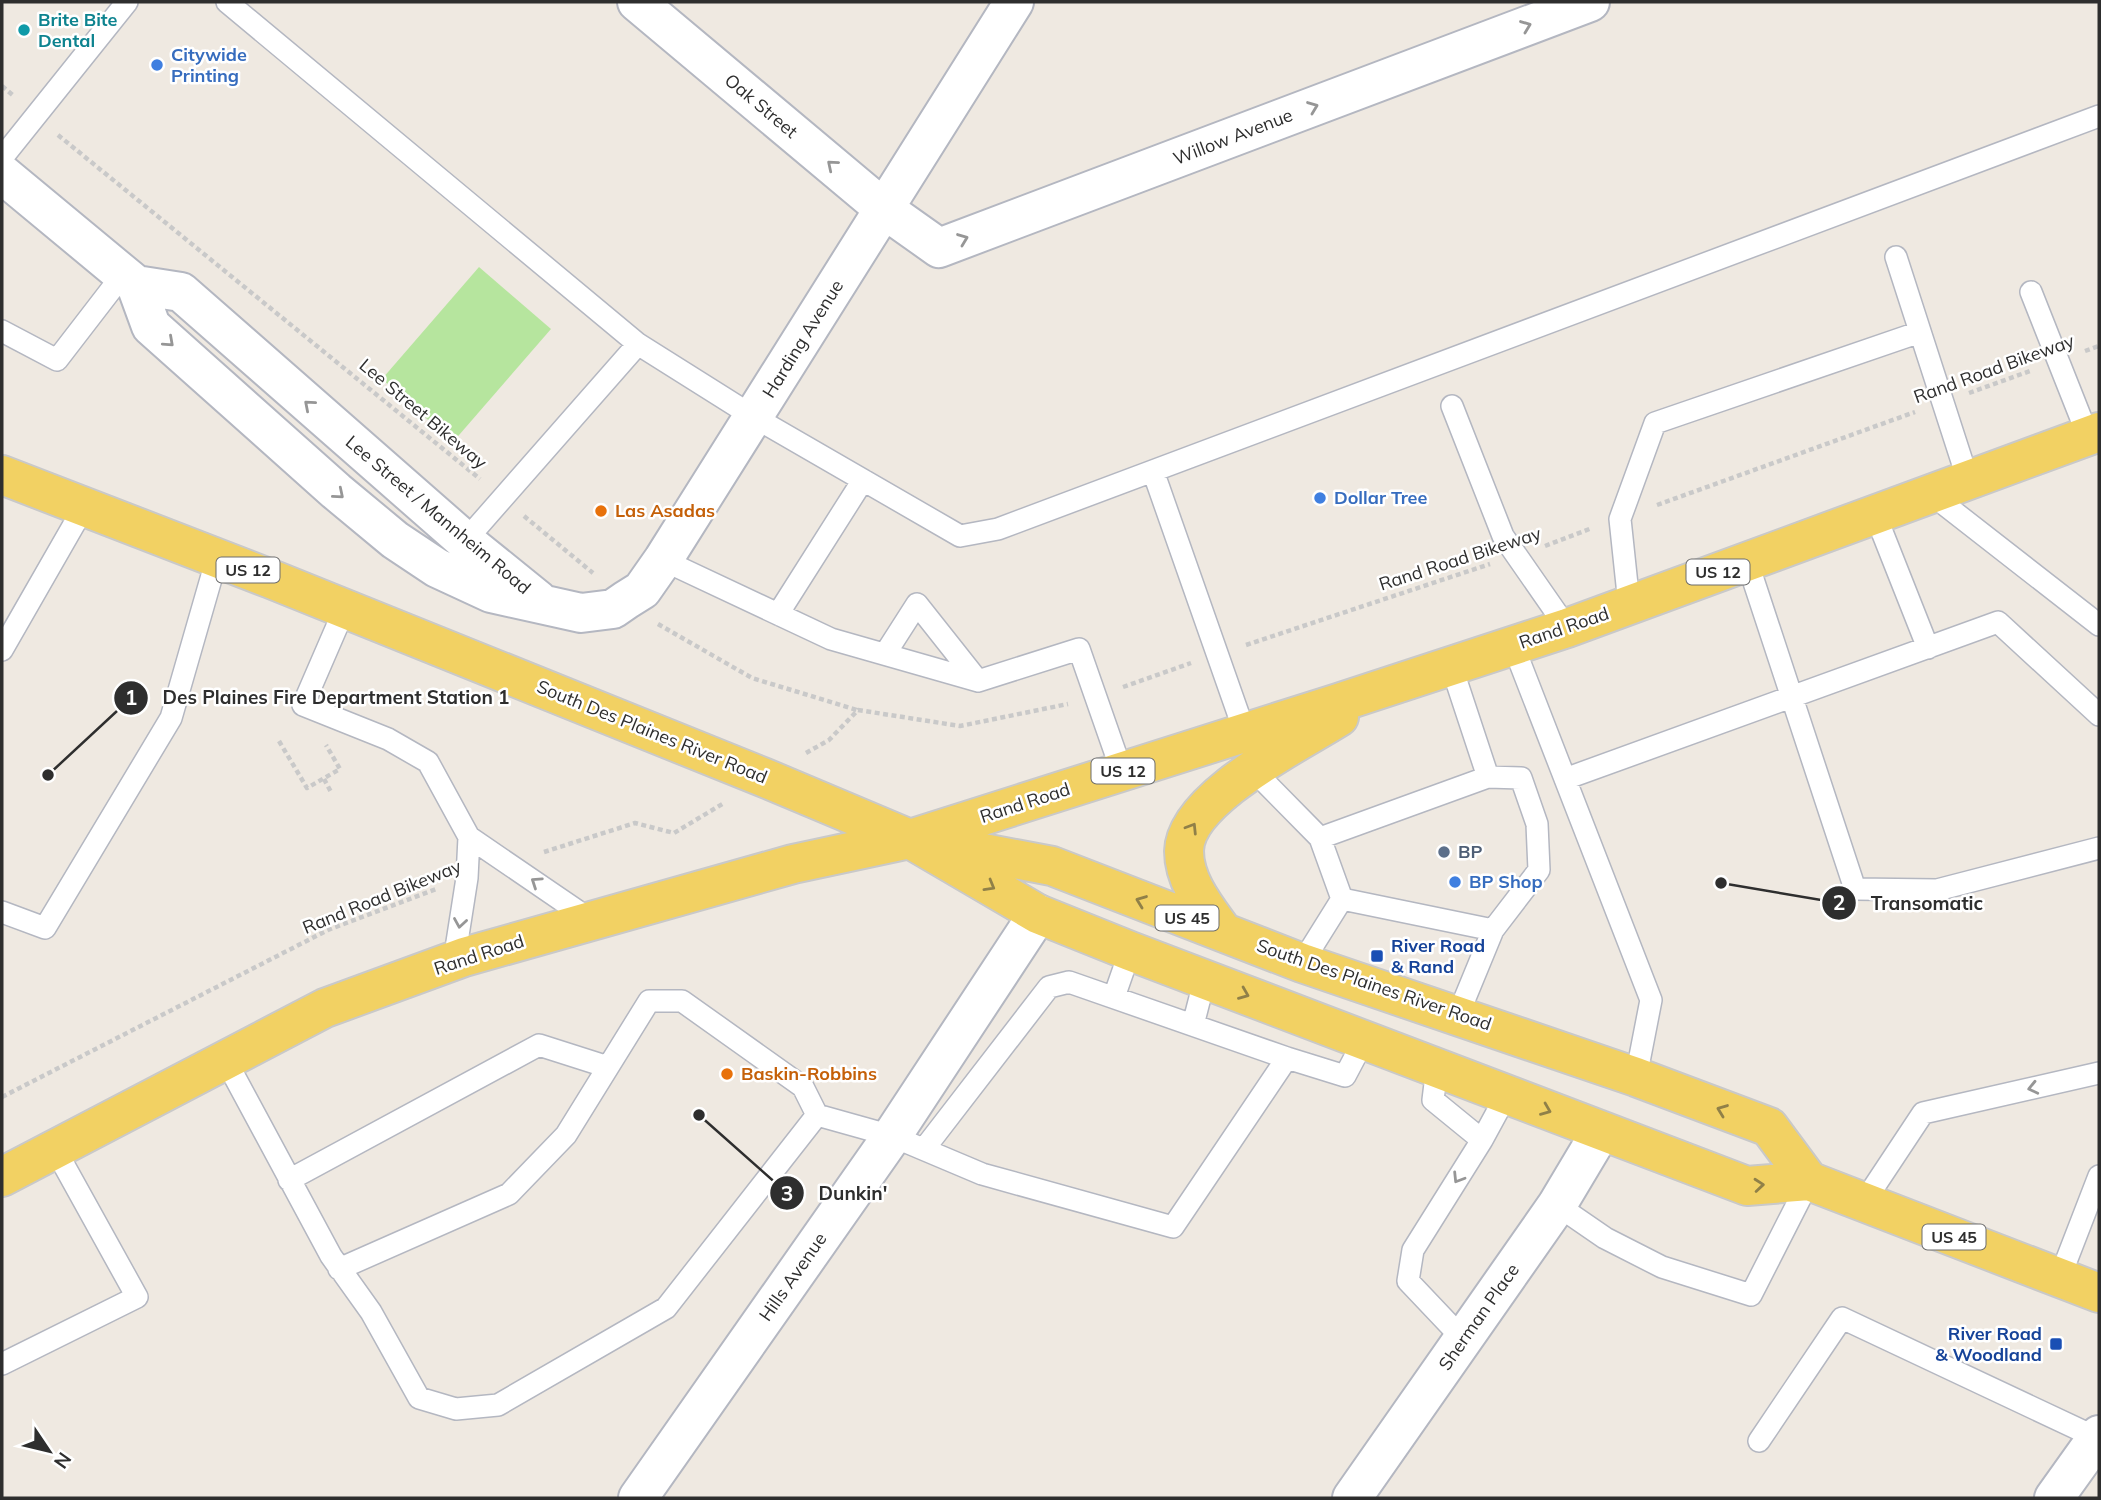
<svg xmlns="http://www.w3.org/2000/svg" width="2101" height="1500" font-family="Mulish,sans-serif">
<style>
.green{fill:#b6e59e}
.lines{fill:none;stroke-linecap:round;stroke-linejoin:round}
.lane-casing{stroke:#b4b7c1;stroke-width:24}
.street-casing{stroke:#b4b7c1;stroke-width:42}
.primary-casing{stroke:#c9c9c9;stroke-width:42}
.path{stroke:#c9c9c9;stroke-width:4.5;stroke-dasharray:5 3.5;stroke-linecap:butt}
.lane{stroke:#fff;stroke-width:21}
.street{stroke:#fff;stroke-width:38}
.primary{stroke:#f2d163;stroke-width:38}
.oneway{stroke:#969696}
.oneway2{stroke:#908048}
.culture-dot{fill:#0f9aa8;stroke:#fff;stroke-width:2.5}
.shop-dot{fill:#3f7fe0;stroke:#fff;stroke-width:2.5}
.food-dot{fill:#e8710a;stroke:#fff;stroke-width:2.5}
.service-dot{fill:#5c6f8a;stroke:#fff;stroke-width:2.5}
.transit-dot{fill:#1a4fb4;stroke:#fff;stroke-width:2.5}
.labels{text-anchor:middle;stroke-width:5;stroke-linejoin:round;paint-order:stroke}
.shield{fill:#fff;stroke:#6d6d6d;stroke-width:2}
.shield-label{font-size:16px;font-weight:bold;fill:#2e2e2e}
.culture-label{font-size:18px;font-weight:bold;fill:#0d838f;stroke:#fff;text-anchor:start}
.shop-label{font-size:18px;font-weight:bold;fill:#366cbe;stroke:#fff;text-anchor:start}
.street-label{font-size:18px;fill:#2e2e2e;stroke:#fff}
.food-label{font-size:18px;font-weight:bold;fill:#c56008;stroke:#fff;text-anchor:start}
.service-label{font-size:18px;font-weight:bold;fill:#4e5e75;stroke:#fff;text-anchor:start}
.transit-label{font-size:18px;font-weight:bold;fill:#164399;stroke:#fff;text-anchor:start}
.leader{fill:none;stroke:#2e2e2e;stroke-width:2.5}
.callout-dot{fill:#2e2e2e;stroke:#fff;stroke-width:2.5}
.mark-label{font-size:21px;text-anchor:middle;font-weight:bold;fill:#fff}
.callout-label{font-size:19px;text-anchor:middle;font-weight:bold;fill:#2e2e2e;stroke:#fff;stroke-width:5;stroke-linejoin:round;paint-order:stroke}
</style>
<rect width="100%" height="100%" fill="#efe9e1"/>
<path class="green" d="M479,267L551,329L453,442L382,379Z"/>
<g class="lines">
<g class="lane-casing">
<path id="lane" d="M227,2L638,344L754,417L960,536L998,529L2099,116
M2,158L127,2
M1896,257L1968,480
M2031,292L2088,436
M2,331L57,360L124,273
M1452,406L1503,536L1567,628
M1153,471L1245,733
M1931,494L2099,625
M1875,514L1928,648
M465,541L638,344
M663,560L831,639L978,681L1079,649L1122,772
M1747,561L1855,889L1937,890L2099,848
M1629,604L1620,519L1655,423L1920,332
M345,608L303,705L388,739L428,762L469,837L592,921
M778,614L863,480
M1513,645L1651,1000L1636,1077
M2,650L84,507
M885,654L917,604L978,681
M1451,665L1488,777L1320,838L1342,899L1493,930L1458,1015
M1254,771L1320,838
M1488,777L1521,778L1537,824L1539,870L1493,930
M1565,779L1998,622L2099,715
M2,912L45,928L171,718L217,558
M454,961L467,878L469,837
M1302,963L1342,899
M1114,997L1130,951
M1193,1025L1205,978
M225,1059L331,1256L371,1312L419,1398L456,1409L498,1405L666,1308L817,1115L892,1136L982,1174L1173,1227L1287,1058L1345,1076L1364,1040
M1437,1067L1433,1100L1482,1140L1413,1250L1408,1281L1463,1339
M1482,1140L1507,1094
M924,1149L1049,987L1069,982L1287,1058
M289,1180L539,1045L608,1067
M1864,1202L1923,1113L2099,1073
M1557,1205L1605,1238L1662,1267L1751,1295L1809,1181
M339,1269L509,1194L566,1135L649,1001H682L803,1087L817,1115
M2060,1277L2099,1176
M2,1364L137,1297L55,1149
M1759,1441L1842,1318L2097,1438"/>
</g>
<g class="street-casing">
<path id="street" d="M637,2L884,209L939,248L1590,2
M2,174L136,285L151,326L336,491L395,540L437,568L491,593L581,613L613,609L626,600L642,590L663,560L1014,2
M136,285L181,292L465,541L538,600
M638,1498L892,1136L1038,914
M1352,1498L1557,1205L1600,1133
M2054,1498L2099,1435"/>
</g>
<g class="primary-casing">
<path id="primary" d="M2,475L271,579L765,778L910,839L1038,914L1130,951L1747,1186L1809,1181L2099,1293
M936,844L1052,866L1302,963L1636,1077L1769,1127L1809,1181
M1223,932C1206,908 1184,882 1184,851C1185,798 1298,743 1339,717
M2,1177L325,1008L464,957L793,864L910,839L1335,704L1567,628L2099,432"/>
</g>
<path class="path" d="M2,86L15,97
M58,135L480,479
M2085,351L2099,346
M1969,393L2030,371
M1657,505L1915,412
M524,516L593,573
M1545,546L1592,528
M658,624L752,678L857,710
M1246,645L1490,564
M1123,687L1191,663
M279,741L307,788L340,769L326,745
M806,753L829,740L858,710L960,726L1068,704
M324,779L331,792
M544,852L635,823L674,833L724,803
M2,1097L328,930L436,889"/>
<use href="#lane" class="lane"/>
<use href="#street" class="street"/>
<use href="#primary" class="primary"/>
</g>
<defs><path id="oneway-chevron" d="M-2-3.5L2.5 0L-2 3.5" fill="none" stroke-width="1.6" stroke-linecap="round" stroke-linejoin="round" transform="scale(1.75)"/></defs>
<g class="oneway">
<use href="#oneway-chevron" transform="translate(1526 26) rotate(-21)"/>
<use href="#oneway-chevron" transform="translate(1313 107) rotate(-21)"/>
<use href="#oneway-chevron" transform="translate(832 165) rotate(-140)"/>
<use href="#oneway-chevron" transform="translate(963 239) rotate(-21)"/>
<use href="#oneway-chevron" transform="translate(169 342) rotate(42)"/>
<use href="#oneway-chevron" transform="translate(309 405) rotate(-139)"/>
<use href="#oneway-chevron" transform="translate(339 494) rotate(40)"/>
<use href="#oneway-chevron" transform="translate(536 882) rotate(-146)"/>
<use href="#oneway-chevron" transform="translate(460 923) rotate(99)"/>
<use href="#oneway-chevron" transform="translate(2033 1088) rotate(167)"/>
<use href="#oneway-chevron" transform="translate(1458 1178) rotate(122)"/>
</g>
<g class="oneway2">
<use href="#oneway-chevron" transform="translate(1192 828) rotate(-58)"/>
<use href="#oneway-chevron" transform="translate(990 886) rotate(30)"/>
<use href="#oneway-chevron" transform="translate(1141 901) rotate(-159)"/>
<use href="#oneway-chevron" transform="translate(1244 994) rotate(22)"/>
<use href="#oneway-chevron" transform="translate(1546 1110) rotate(22)"/>
<use href="#oneway-chevron" transform="translate(1722 1110) rotate(-159)"/>
<use href="#oneway-chevron" transform="translate(1759 1185) rotate(-5)"/>
</g>
<circle class="culture-dot" cx="24" cy="30" r="7"/>
<g class="shop-dot">
<circle cx="157" cy="65" r="7"/>
<circle cx="1320" cy="498" r="7"/>
<circle cx="1455" cy="882" r="7"/>
</g>
<g class="food-dot">
<circle cx="601" cy="511" r="7"/>
<circle cx="727" cy="1074" r="7"/>
</g>
<circle class="service-dot" cx="1444" cy="852" r="7"/>
<g class="transit-dot">
<rect x="1370" y="949" width="14" height="14" rx="3.5"/>
<rect x="2049" y="1337" width="14" height="14" rx="3.5"/>
</g>
<g class="labels">
<g class="shield">
<rect x="216.5" y="557.5" width="63" height="25" rx="5"/>
<rect x="1686.5" y="559.5" width="63" height="25" rx="5"/>
<rect x="1091.5" y="758.5" width="63" height="25" rx="5"/>
<rect x="1155.5" y="905.5" width="63" height="25" rx="5"/>
<rect x="1922.5" y="1224.5" width="63" height="25" rx="5"/>
</g>
<g class="shield-label">
<text x="248" y="576">US 12</text>
<text x="1718" y="578">US 12</text>
<text x="1123" y="777">US 12</text>
<text x="1187" y="924">US 45</text>
<text x="1954" y="1243">US 45</text>
</g>
<g class="culture-label">
<text x="38" y="26">Brite Bite<tspan x="38" dy="21">Dental</tspan></text>
</g>
<g class="shop-label">
<text x="171" y="61">Citywide<tspan x="171" dy="21">Printing</tspan></text>
<text x="1334" y="504">Dollar Tree</text>
<text x="1469" y="888">BP Shop</text>
</g>
<g class="street-label">
<text transform="translate(761 106) rotate(40)" y="6">Oak Street</text>
<text transform="translate(1233 137) rotate(-21)" y="6">Willow Avenue</text>
<text transform="translate(803 339) rotate(-58)" y="6">Harding Avenue</text>
<text transform="translate(1994 369) rotate(-20)" y="6">Rand Road Bikeway</text>
<text transform="translate(423 414) rotate(40)" y="6">Lee Street Bikeway</text>
<text transform="translate(438 515) rotate(40)" y="6">Lee Street / Mannheim Road</text>
<text transform="translate(1460 559) rotate(-18)" y="6">Rand Road Bikeway</text>
<text transform="translate(1564 628) rotate(-19)" y="6">Rand Road</text>
<text transform="translate(652 732) rotate(22)" y="6">South Des Plaines River Road</text>
<text transform="translate(1025 803) rotate(-18)" y="6">Rand Road</text>
<text transform="translate(382 897) rotate(-22)" y="6">Rand Road Bikeway</text>
<text transform="translate(479 955) rotate(-18)" y="6">Rand Road</text>
<text transform="translate(1374 985) rotate(19)" y="6">South Des Plaines River Road</text>
<text transform="translate(793 1277) rotate(-55)" y="6">Hills Avenue</text>
<text transform="translate(1479 1317) rotate(-55)" y="6">Sherman Place</text>
</g>
<g class="food-label">
<text x="615" y="517">Las Asadas</text>
<text x="741" y="1080">Baskin-Robbins</text>
</g>
<g class="service-label">
<text x="1458" y="858">BP</text>
</g>
<g class="transit-label">
<text x="1391" y="952">River Road<tspan x="1391" dy="21">&amp; Rand</tspan></text>
<text x="2042" y="1340" text-anchor="end">River Road<tspan x="2042" dy="21">&amp; Woodland</tspan></text>
</g>
</g>
<path class="leader" d="M48 775L131 698M1721 883L1839 903M699 1115L787 1193"/>
<g class="callout-dot">
<circle cx="48" cy="775" r="7"/>
<circle cx="1721" cy="883" r="7"/>
<circle cx="699" cy="1115" r="7"/>
<circle cx="131" cy="698" r="18"/>
<circle cx="1839" cy="903" r="18"/>
<circle cx="787" cy="1193" r="18"/>
</g>
<g class="mark-label">
<text x="131" y="705">1</text>
<text x="1839" y="910">2</text>
<text x="787" y="1201">3</text>
</g>
<g class="callout-label">
<text x="336" y="704">Des Plaines Fire Department Station 1</text>
<text x="1927" y="910">Transomatic</text>
<text x="853" y="1200">Dunkin'</text>
</g>
<rect width="2101" height="1500" fill="none" stroke="#2e2e2e" stroke-width="7"/>
<g transform="translate(49 1451) rotate(125)" stroke="#ffffff" stroke-width="5" paint-order="stroke">
<path d="M0-5L12 26L0 18L-12 26Z" fill="#2e2e2e"/>
<text y="-10" font-size="19" font-weight="bold" text-anchor="middle" fill="#2e2e2e">N</text>
</g>
</svg>
